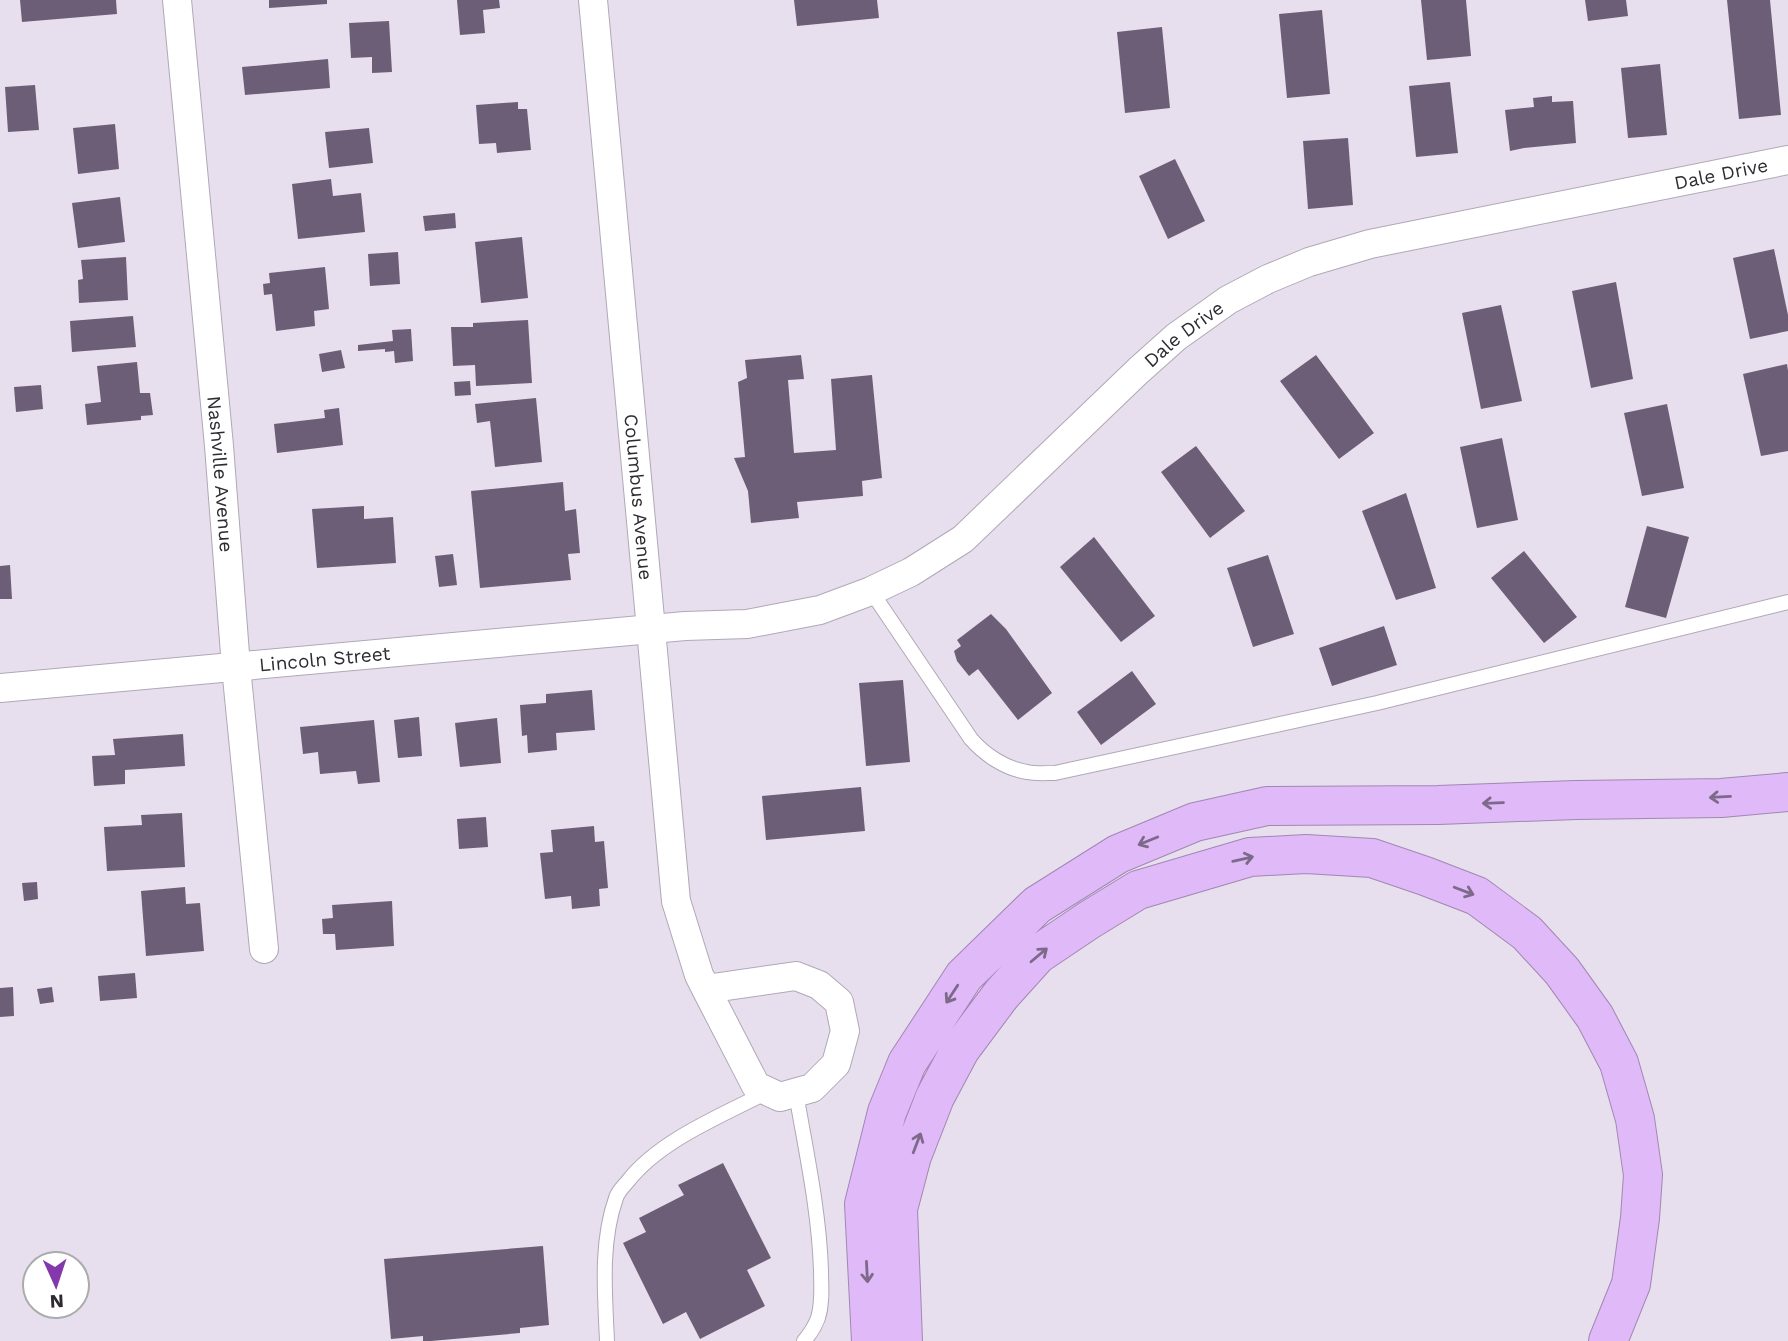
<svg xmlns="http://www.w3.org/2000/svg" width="1788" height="1341" font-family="'Work Sans',sans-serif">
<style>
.building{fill:#6c5e76}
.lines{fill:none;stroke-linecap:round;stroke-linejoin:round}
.service-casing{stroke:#b0a8b6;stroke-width:16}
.minor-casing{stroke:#b0a8b6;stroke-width:30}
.motorway-casing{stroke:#a187b2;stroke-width:40}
.service{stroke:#fff;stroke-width:14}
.minor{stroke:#fff;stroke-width:28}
.motorway{stroke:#dfb9f8;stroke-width:38}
.oneway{stroke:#7d6a8a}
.labels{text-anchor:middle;stroke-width:7;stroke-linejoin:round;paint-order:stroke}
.street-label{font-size:19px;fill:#2d2a30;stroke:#fff}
</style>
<rect width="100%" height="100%" fill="#e8dfee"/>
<path class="building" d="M20,0H116L117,14L22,22Z
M269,0H327V4L269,8Z
M457,0H499L500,8L483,10L485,33L460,35Z
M794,0H877L879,18L797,26Z
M1421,0H1466L1471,56L1427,60Z
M1585,0H1626L1628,16L1588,21Z
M1727,0H1770L1781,115L1739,119Z
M1322,10L1330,94L1287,98L1279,14Z
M389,21L392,72L372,73V57L351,58L349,23Z
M1162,27L1170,108L1125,113L1117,32Z
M328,59L330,88L245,95L242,67Z
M1660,64L1667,135L1628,138L1621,68Z
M1450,82L1458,153L1416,157L1409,86Z
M35,85L39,130L8,132L5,87Z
M1552,96V102L1573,101L1576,143L1524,148L1510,151L1505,110L1534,107L1533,98Z
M518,102V109H527L531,150L497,153L496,143L479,144L476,105Z
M115,124L119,169L78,174L73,128Z
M369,128L373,163L329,168L325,132Z
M1348,138L1353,205L1308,209L1303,141Z
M1175,159L1205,221L1168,239L1139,176Z
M331,179L333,196L361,193L365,232L298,239L292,184Z
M120,197L125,242L78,248L72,203Z
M455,213L456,228L425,231L423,216Z
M522,237L528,298L481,303L475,242Z
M1774,249L1788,315V331L1750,339L1733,258Z
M398,252L400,284L370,286L368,254Z
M126,257L128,300L79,303L78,280L83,279L81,260Z
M325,267L329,309L314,311L315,326L276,331L272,294L264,295L263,284L270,283L269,273Z
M1616,282L1633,379L1591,388L1572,291Z
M1501,305L1522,401L1481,409L1462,313Z
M133,316L136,347L72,352L70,321Z
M528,320L532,383L476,386L475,365L453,366L451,327H473V323Z
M411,329L413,361L395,363L394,351L385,352V349L358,351V345L393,341L392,330Z
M341,350L345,368L322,372L319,354Z
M801,355L804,379L788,380L794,453L836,450L831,379L872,375L882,478L862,481L863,496L797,502L799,518L751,523L748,491L734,458L745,457L738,382L747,378L745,360Z
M1316,355L1374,433L1339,459L1280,381Z
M137,362L140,393H150L153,415L141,416V420L87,425L85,404L101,402L97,366Z
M1787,364L1788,371V451L1761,456L1743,374Z
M470,381L471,395L455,396L454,382Z
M41,385L43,409L16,412L14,387Z
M536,398L542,462L495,467L490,421L477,423L475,404Z
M1667,404L1684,488L1642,496L1624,413Z
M339,408L343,445L277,453L274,424L325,418L324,410Z
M1502,438L1518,520L1477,528L1460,447Z
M1196,446L1245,511L1210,538L1161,472Z
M563,482L565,511L576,509L580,553L568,554L571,580L480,588L471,491Z
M1406,493L1436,588L1396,600L1362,511Z
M364,506V519L393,517L396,563L317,568L312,509Z
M1647,526L1689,537L1666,618L1625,607Z
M1094,537L1155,616L1121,642L1060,567Z
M1524,551L1577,617L1544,643L1491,578Z
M453,554L457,585L439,587L435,556Z
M1268,555L1294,634L1253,647L1227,568Z
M10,565L12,599H0V566Z
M991,614L1006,629L1052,693L1018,720L978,669L969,676L957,661L954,651L961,646L957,640Z
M1384,626L1397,665L1332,686L1319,648Z
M1132,671L1156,704L1101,745L1077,712Z
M903,680L910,762L866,766L859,683Z
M592,690L595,730L556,733L557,750L528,753L527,735L522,736L520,705L546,703V694Z
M419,717L422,756L398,758L394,720Z
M497,718L501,763L460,767L455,723Z
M374,720L380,782L358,784L356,771L320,774L318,752L303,754L300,727Z
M183,734L185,766L125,770V784L94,786L92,756L115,755L113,739Z
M861,787L865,831L766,840L762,796Z
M182,813L185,867L107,871L104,827L142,825L141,815Z
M486,817L488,847L459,849L457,819Z
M594,826L595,842L604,841L608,888L599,889L600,906L572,909L571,896L545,899L540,853L553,852L551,830Z
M37,882L38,899L24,901L22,883Z
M185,887L186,904L200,903L204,951L146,956L141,891Z
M392,901L394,946L336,950L335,934H323L322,919L333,918L332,905Z
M135,973L137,998L100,1001L98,976Z
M13,987L14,1016L0,1017V988Z
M52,987L54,1002L40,1004L37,989Z
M723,1163L771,1258L747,1270L765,1306L700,1339L686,1312L663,1324L623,1243L646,1232L639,1218L684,1195L678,1185Z
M543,1246L549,1325L520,1328V1333L431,1341H423V1336L391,1339L384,1259Z"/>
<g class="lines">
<g class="service-casing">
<path id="service" d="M871,591L971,739C985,755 1006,769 1027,772C1036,774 1046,773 1055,773L1377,703L1788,602
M796,1093C806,1152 819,1210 821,1270C821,1285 823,1302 818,1318C815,1326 810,1334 804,1341
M607,1341C605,1294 600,1243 616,1198C618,1191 624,1186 628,1181C660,1140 721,1116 767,1092"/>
</g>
<g class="minor-casing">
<g id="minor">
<path id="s1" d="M177,0L219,446L236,667L264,949"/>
<path id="s2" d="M593,0L676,901L699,975L706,989L756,1086L780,1097L812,1088L836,1064L845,1031L839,1002L819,985L796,976L706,989"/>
<path id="s3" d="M0,688L685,626L747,624L820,610L871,591L911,572L963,539L1138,371L1176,337L1228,300L1268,279L1309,262L1370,244L1788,160"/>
</g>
</g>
<g class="motorway-casing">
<path id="motorway" d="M871,1341L864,1204L887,1112L907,1063L964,976L1037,905L1118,854L1195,822L1267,806L1438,805L1576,800L1721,798L1788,792
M903,1341L898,1209L912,1156L935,1097L960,1050L1001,995L1037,955L1089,920L1138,890L1250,857L1306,854L1372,858L1425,876L1477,896L1527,933L1562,971L1595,1017L1619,1063L1635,1119L1643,1175L1640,1218L1631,1284L1608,1341"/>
</g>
<use href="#service" class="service"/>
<use href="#minor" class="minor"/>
<use href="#motorway" class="motorway"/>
</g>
<defs><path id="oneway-shaft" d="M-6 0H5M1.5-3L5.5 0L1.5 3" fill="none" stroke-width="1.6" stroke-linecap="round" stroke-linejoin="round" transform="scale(1.75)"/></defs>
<g class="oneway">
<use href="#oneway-shaft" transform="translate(1720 797) rotate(177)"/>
<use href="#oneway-shaft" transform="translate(1493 803) rotate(178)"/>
<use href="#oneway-shaft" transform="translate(1148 841) rotate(158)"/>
<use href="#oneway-shaft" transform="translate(1243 859) rotate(-13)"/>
<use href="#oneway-shaft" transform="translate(1464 891) rotate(21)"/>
<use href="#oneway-shaft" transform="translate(1039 955) rotate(-40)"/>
<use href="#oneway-shaft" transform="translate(952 994) rotate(123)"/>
<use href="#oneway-shaft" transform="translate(917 1143) rotate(-69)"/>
<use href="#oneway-shaft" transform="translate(867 1272) rotate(87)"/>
</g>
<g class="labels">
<g class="street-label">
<text dy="7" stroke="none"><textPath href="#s3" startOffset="1853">Dale Drive</textPath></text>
<text dy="7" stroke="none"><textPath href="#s3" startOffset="1286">Dale Drive</textPath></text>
<text dy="7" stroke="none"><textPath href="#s1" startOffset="476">Nashville Avenue</textPath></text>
<text dy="7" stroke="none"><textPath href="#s2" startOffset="499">Columbus Avenue</textPath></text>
<text dy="7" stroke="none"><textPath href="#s3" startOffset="326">Lincoln Street</textPath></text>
</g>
</g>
<g transform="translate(56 1285) rotate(177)"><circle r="33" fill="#ffffff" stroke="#abaaac" stroke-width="2"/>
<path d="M0-5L12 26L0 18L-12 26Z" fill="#8339ab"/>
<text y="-10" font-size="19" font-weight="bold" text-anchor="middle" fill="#2d2a30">N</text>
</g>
</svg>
